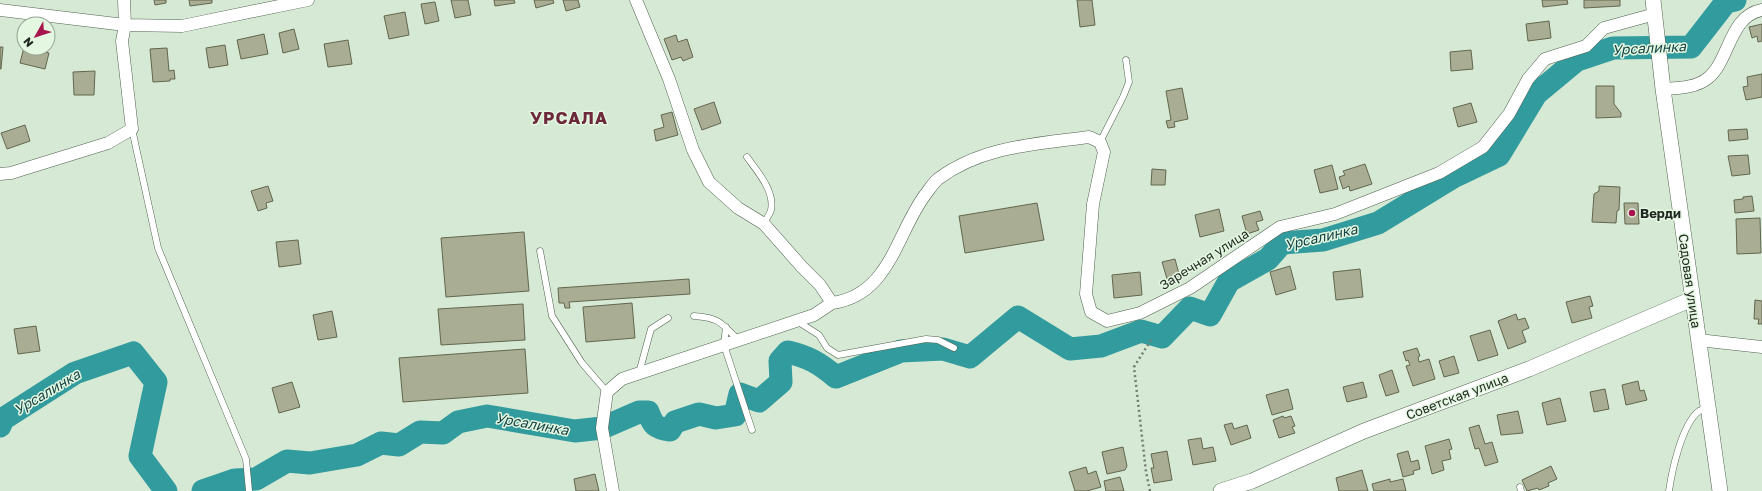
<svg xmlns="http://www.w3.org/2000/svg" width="1762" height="491" font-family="'Golos Text',sans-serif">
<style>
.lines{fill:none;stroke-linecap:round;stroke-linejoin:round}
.river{stroke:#319b9e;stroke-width:23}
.building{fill:#a8ad93;stroke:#62664e}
.service-casing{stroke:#516250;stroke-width:7}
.minor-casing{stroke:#516250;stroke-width:13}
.tertiary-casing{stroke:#516250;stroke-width:16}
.path{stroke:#717e71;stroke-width:2.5;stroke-dasharray:2 3;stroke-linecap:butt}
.service{stroke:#fff;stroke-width:6}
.minor{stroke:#fff;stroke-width:12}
.tertiary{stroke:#fff;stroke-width:15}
.poi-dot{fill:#a8144d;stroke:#e3f7e1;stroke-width:1.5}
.labels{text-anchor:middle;stroke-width:3;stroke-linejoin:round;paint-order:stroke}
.poi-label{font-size:13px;font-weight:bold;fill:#1f261f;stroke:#e3f7e1;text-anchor:start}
.street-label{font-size:13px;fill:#1f261f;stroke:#e3f7e1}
.water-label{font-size:14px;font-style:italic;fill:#164445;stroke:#e3f7e1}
.district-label{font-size:17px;font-weight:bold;letter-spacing:1px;fill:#6e283b;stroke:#e3f7e1}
</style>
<rect width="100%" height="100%" fill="#d5e9d4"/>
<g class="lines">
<path class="river" d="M0,426L3,419L75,373L133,353L156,382L140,456L166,491
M203,491L235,480L256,479L287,461L310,463L357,455L381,443L399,445L420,432L443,433L458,422L487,416L575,431L602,428L639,412H648C653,425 655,428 670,430L675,422L699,414L716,418L735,415L740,394L759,401L781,382L780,361L788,352C809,357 819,363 836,377L901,351L943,349L970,357L1018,317L1070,349L1101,346L1141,331L1162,337L1190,308L1210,315L1229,281L1268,259L1282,243L1323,240L1378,223L1455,176L1499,155L1536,94L1577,60L1613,48L1691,47L1726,2L1735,0"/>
</g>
<path class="building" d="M154,0H166V3L155,5Z
M189,0H212V3L190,6Z
M451,0H468L471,15L455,18Z
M494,0H514L515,3L495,6Z
M534,0H553L554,3L536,8Z
M563,0H578L580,7L566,11Z
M1077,0H1092L1095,25L1080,27Z
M1542,0H1567L1568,4L1543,7Z
M1584,0H1620V6L1584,8Z
M435,2L439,21L425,24L421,4Z
M405,12L409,35L389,39L384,16Z
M1549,21L1551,38L1528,41L1526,24Z
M1762,24V41L1758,42L1757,36L1752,38L1749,27Z
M294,29L299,49L283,53L279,33Z
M264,34L268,54L241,59L237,40Z
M676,35L678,42L687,39L693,57L683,61L681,57L672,60L664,39Z
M348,40L352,64L328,67L324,44Z
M225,45L228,65L209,68L206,48Z
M0,47H3L1,69H0Z
M24,47L49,53L45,69L20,63Z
M167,48L169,71L174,70L175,79H170V81L153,82L150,49Z
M1471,50L1473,69L1451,71L1450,52Z
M95,71L94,95H74L73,72Z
M1762,74V97L1746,100L1743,87L1748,86L1747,77Z
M1596,86H1614V104L1621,113V117L1596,118Z
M1182,88L1188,119L1174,122L1175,127L1168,128L1166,121L1171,120L1166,91Z
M714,102L721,123L702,130L694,109Z
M1471,103L1477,122L1458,127L1453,108Z
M672,112L678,135L656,141L654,130L664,127L661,115Z
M25,125L30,141L7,149L1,133Z
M1747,129L1748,139L1729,141L1728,130Z
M1748,155L1750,174L1732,176L1728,156Z
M1365,164L1372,184L1350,191L1349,186L1343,189L1339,177L1345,175L1343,171Z
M1332,165L1338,189L1320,193L1314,170Z
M1152,169L1166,170L1165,185H1151Z
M268,186L273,201L266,203L267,208L258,211L251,191Z
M1599,186L1620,187L1619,210L1617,211L1616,223L1592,222L1594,194L1599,191Z
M1752,196L1754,211L1735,213L1734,200L1743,199V197Z
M1037,203L1044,240L965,253L959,216Z
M1624,203H1638L1639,224H1625Z
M1219,209L1224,231L1200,237L1195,215Z
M1260,211L1263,220L1256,222L1259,230L1247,234L1242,216Z
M1760,218L1761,253L1737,254L1736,219Z
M524,232L529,291L446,297L441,238Z
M298,240L301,264L279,267L276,242Z
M1175,259L1180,278L1168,282L1162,262Z
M1290,266L1296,289L1276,295L1270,272Z
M1360,269L1363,297L1336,300L1333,272Z
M1140,272L1142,295L1114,298L1112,275Z
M689,279L690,294L569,302L570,308H565L564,303H559L558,288Z
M1590,296L1593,306L1589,307L1592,318L1572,323L1566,302Z
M1755,300L1762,301V324H1758L1759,319H1754Z
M632,303L635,338L586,342L583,307Z
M523,304L525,340L441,345L438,309Z
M332,311L337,337L318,340L313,315Z
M1516,314L1518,320L1525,318L1529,328L1522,331L1526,342L1508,349L1498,321Z
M36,326L40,351L18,354L14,329Z
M1490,330L1498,355L1478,361L1470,336Z
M1417,348L1420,356L1418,357L1419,362L1429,359L1435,379L1413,386L1406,366L1410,365L1408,360L1406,361L1403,352Z
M525,349L528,393L403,402L399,358Z
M1454,356L1459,373L1444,377L1439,361Z
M1392,370L1399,392L1386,396L1379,375Z
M1638,381L1640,391L1644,390L1647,400L1626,405L1622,385Z
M292,382L300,407L279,413L272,388Z
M1363,382L1367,397L1347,402L1343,387Z
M1288,389L1293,409L1272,415L1266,395Z
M1605,389L1609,409L1594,412L1590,392Z
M1560,398L1566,421L1547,425L1542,403Z
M1518,411L1523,433L1501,435L1497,415Z
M1283,416L1284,418L1291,416L1295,426L1292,427L1295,433L1279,438L1273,420Z
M1232,423L1234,429L1247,425L1251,438L1231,445L1224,425Z
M1479,425L1485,444L1492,442L1498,462L1485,466L1479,448L1475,449L1469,428Z
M1201,438L1203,449L1213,447L1216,461L1193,465L1188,440Z
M1449,439L1452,449L1449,450L1451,459L1442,461L1444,470L1432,474L1425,446Z
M1123,447L1127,466L1125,470L1107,474L1102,452Z
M1167,451L1172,480L1154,483L1151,468H1154L1151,454Z
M1408,451L1411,462L1418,460L1420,469L1413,471L1414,474L1403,477L1397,454Z
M1551,466L1557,479L1548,483L1549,486L1539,490L1538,488L1527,491L1522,480Z
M1086,467L1088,474L1096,471L1101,487L1087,491H1075L1069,472Z
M1362,470L1368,491H1339L1336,478Z
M595,474L599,491H576L574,479Z
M1120,477L1124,491H1106L1104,481Z
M1390,479V482L1403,479L1406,491H1374L1372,484Z"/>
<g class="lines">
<g class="service-casing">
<path id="service" d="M132,129L158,248L246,459L249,491
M1100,142L1123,97L1129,82L1126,60
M747,157C757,171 775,191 771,210C770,214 766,219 764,224
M540,251L552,316L582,363L607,392
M694,316C719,318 721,322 738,340
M797,321L819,335L827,348L838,355L926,339L938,340L954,348
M726,327L724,345L752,430
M639,373L651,329L668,318
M1520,487L1521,491
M1669,491C1672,470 1682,424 1699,411C1702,409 1705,408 1708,407"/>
</g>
<g class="minor-casing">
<path id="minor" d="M124,0L125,25L182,26L308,0
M0,10L125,25L122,41L132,129L108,143L11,173L0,174
M1663,89C1678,88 1696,88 1708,78C1730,60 1729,16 1762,10
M832,303C890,295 896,234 925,195C929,190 933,183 938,179C982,146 1037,144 1089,137L1100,142L1104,152L1093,204L1086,294L1091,312L1107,321L1140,313L1190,288L1280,227L1335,214L1439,173L1483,147L1509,114L1528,79L1545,59L1586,46L1604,28L1655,14
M1698,340L1762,347
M613,491L602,428L607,392L622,379L814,315L832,303L820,285L802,267L764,224L738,208L709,182L693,150L669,79L636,0"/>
</g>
<g class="tertiary-casing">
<path id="tertiary" d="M1653,0L1663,89L1720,491
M1221,491L1252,481L1364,431L1529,369L1692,299"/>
</g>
<path class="path" d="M1150,491L1146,472L1134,367L1151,340"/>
<use href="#service" class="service"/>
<use href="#minor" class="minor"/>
<use href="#tertiary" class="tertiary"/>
</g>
<circle class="poi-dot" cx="1632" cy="213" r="4"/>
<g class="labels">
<g class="poi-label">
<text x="1640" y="218">Верди</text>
</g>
<g class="street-label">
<text transform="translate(1204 259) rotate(-32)" y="5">Заречная улица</text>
<text transform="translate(1690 281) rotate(82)" y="5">Садовая улица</text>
<text transform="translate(1457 396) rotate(-21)" y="5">Советская улица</text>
</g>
<g class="water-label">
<text transform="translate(1649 48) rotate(-3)" y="5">Урсалинка</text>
<text transform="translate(1321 237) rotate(-13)" y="5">Урсалинка</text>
<text transform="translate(47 392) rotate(-31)" y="5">Урсалинка</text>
<text transform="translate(532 424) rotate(10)" y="5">Урсалинка</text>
</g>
<g class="district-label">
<text x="569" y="124">УРСАЛА</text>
</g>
</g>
<g transform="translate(36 36) rotate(231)"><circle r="19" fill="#e3f7e1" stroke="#95a393"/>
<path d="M0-3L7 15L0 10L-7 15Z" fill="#a8144d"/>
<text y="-6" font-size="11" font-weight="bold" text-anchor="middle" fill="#1f261f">N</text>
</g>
</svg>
